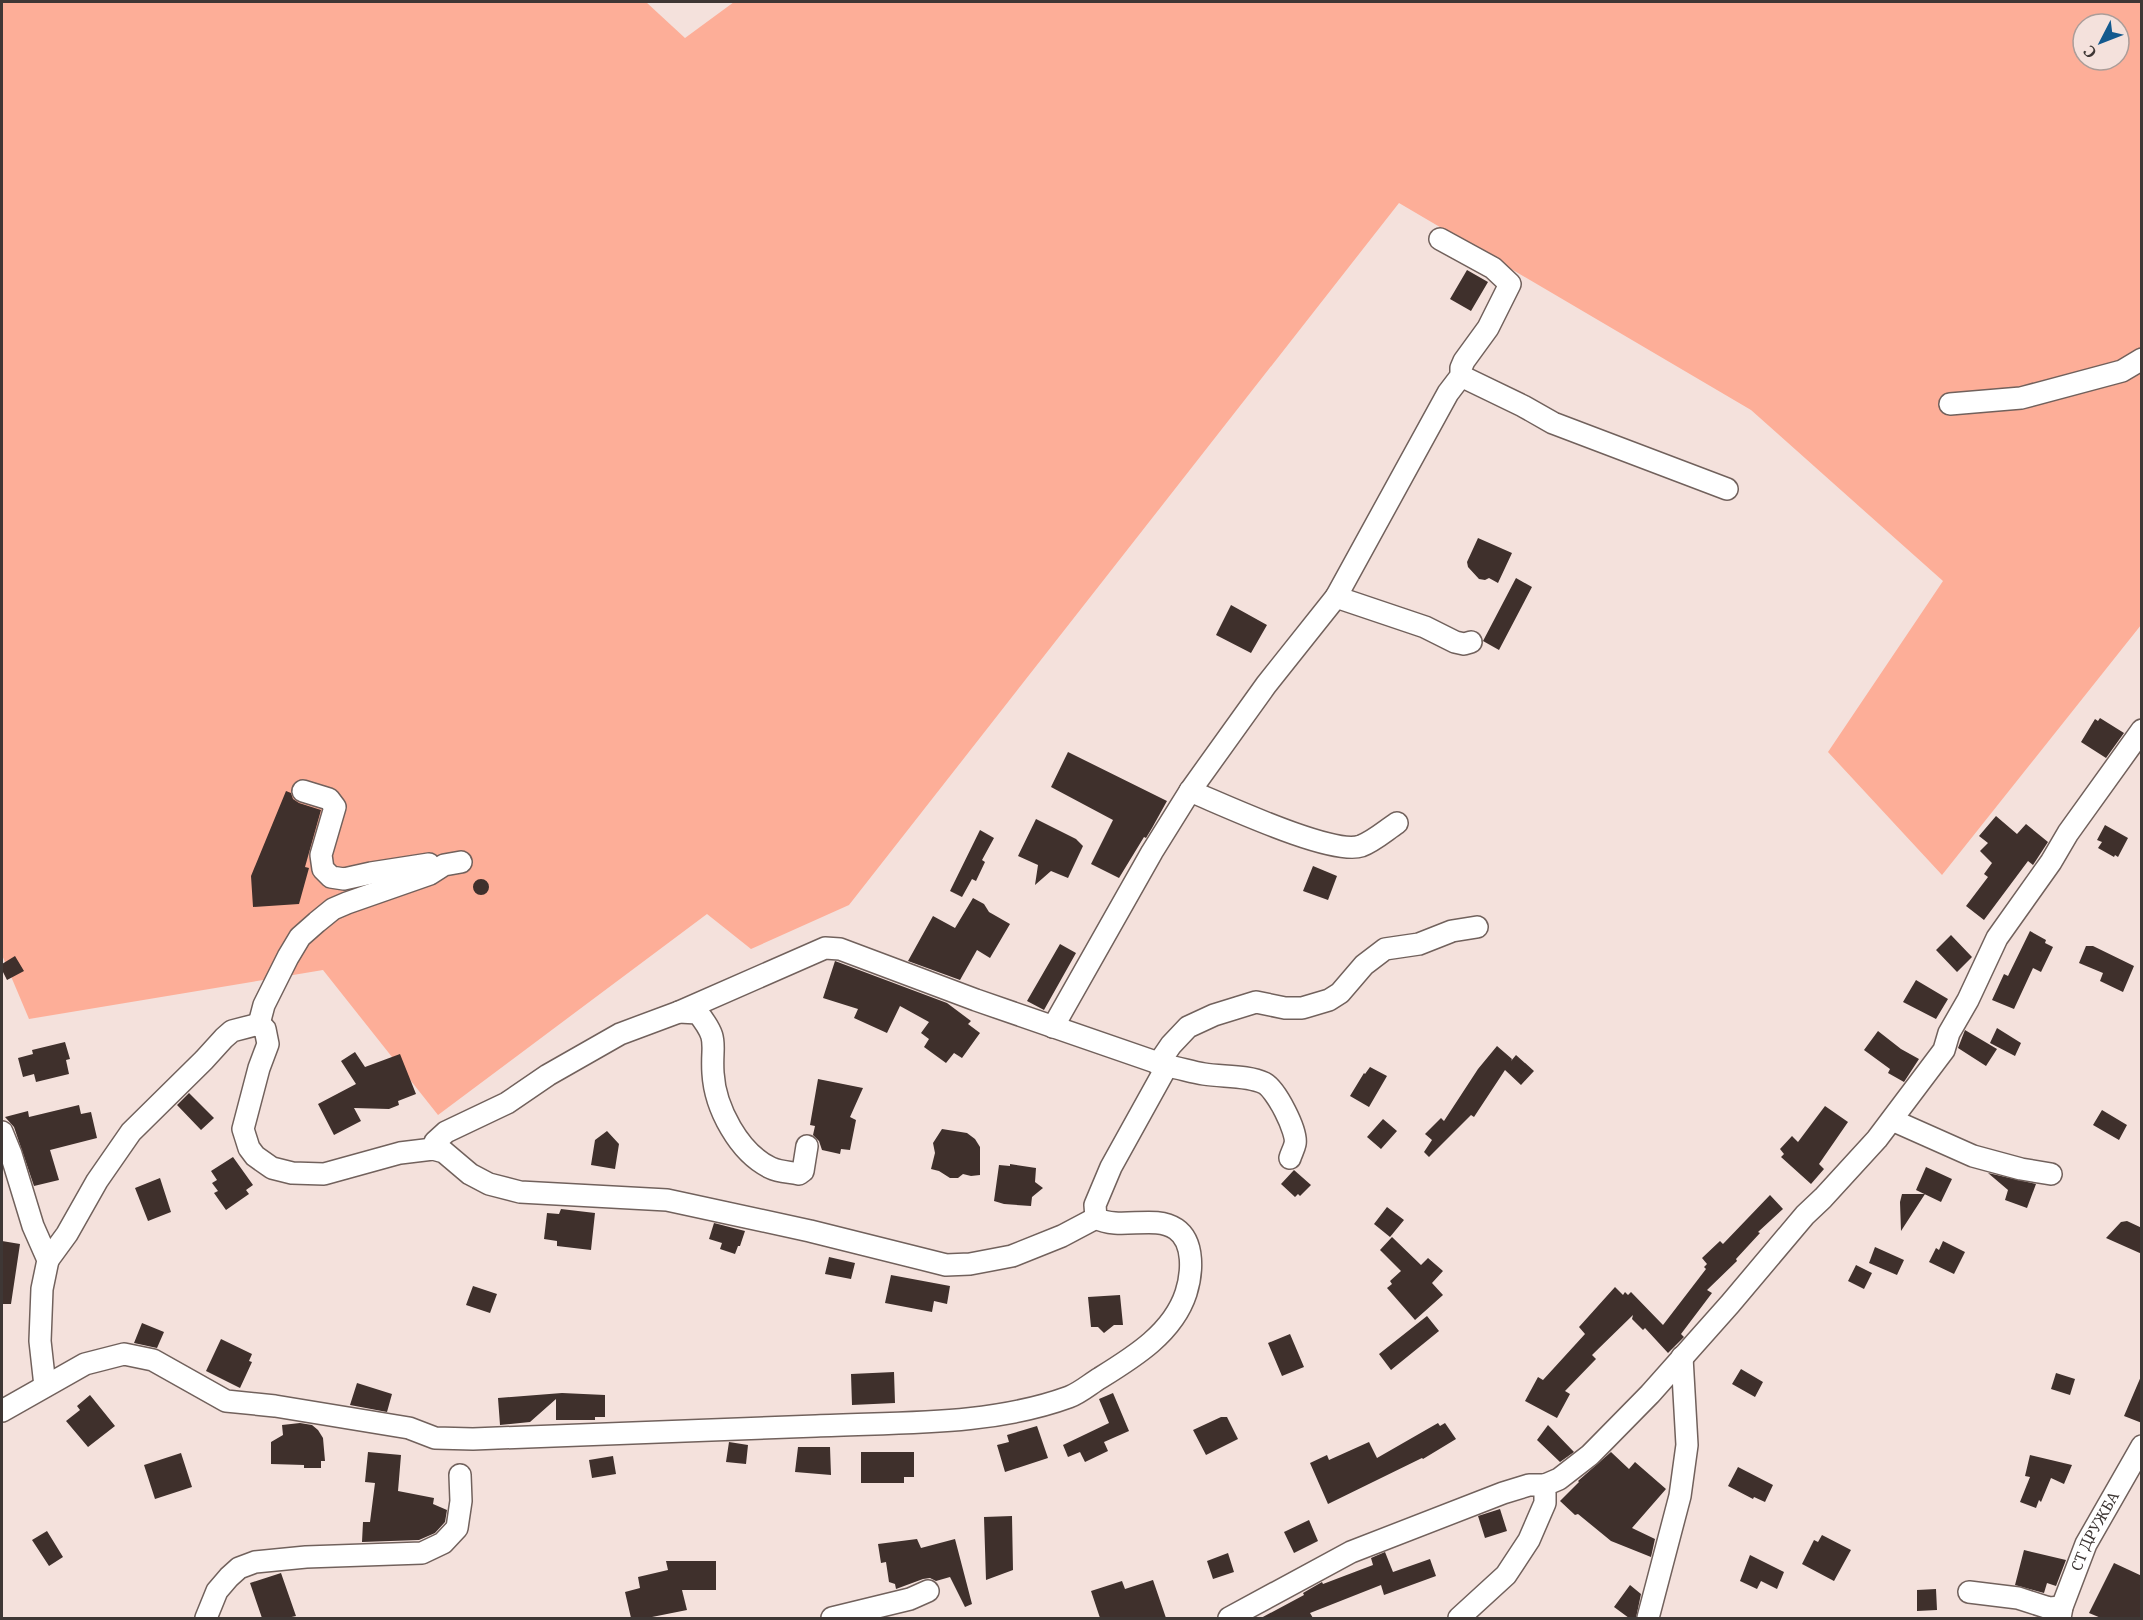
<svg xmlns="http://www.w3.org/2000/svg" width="2143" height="1620" font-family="'Noto Serif',serif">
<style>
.green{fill:#fdae98;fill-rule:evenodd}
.building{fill:#3f302c}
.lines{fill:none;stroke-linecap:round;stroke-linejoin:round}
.minor-casing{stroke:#71615c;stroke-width:24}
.minor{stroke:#fff;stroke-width:21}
.labels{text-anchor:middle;stroke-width:6;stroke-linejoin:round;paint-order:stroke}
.street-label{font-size:15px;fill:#3e3735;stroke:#f4e1dc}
</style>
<rect width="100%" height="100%" fill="#f4e1dc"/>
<path class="green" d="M2,2H646L685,38L734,2H2141V625L1942,875L1828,752L1943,581L1751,410L1399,203L849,905L751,949L707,914L438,1115L323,970L29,1019L2,955ZM2083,24H2119V60H2083Z"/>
<path class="building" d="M1467,270L1488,282L1471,311L1450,299Z
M1478,538L1512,553L1498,583L1489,578L1485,580L1479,579L1468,567L1467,562Z
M1516,578L1532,587L1499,650L1483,641Z
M1231,605L1267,625L1251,653L1216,635Z
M2100,718L2124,733L2106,758L2081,742L2095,719L2098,721Z
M1068,752L1167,801L1152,828L1146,838L1144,837L1119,878L1091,864L1113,820L1051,787Z
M286,791L291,793L293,799L299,803L321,810L305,867L309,868L299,904L253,907L251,876Z
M1996,816L2017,834L2026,824L2048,842L2033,865L2028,861L1984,920L1966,906L1988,877L1984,874L1992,863L1980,851L1988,843L1979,836Z
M1036,819L1076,839L1083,846L1068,878L1051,871L1035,885L1038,865L1018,856Z
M2105,825L2128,838L2118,857L2115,855L2114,857L2098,848L2102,842L2097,840Z
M980,830L994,838L982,860L985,862L976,881L972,879L962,897L950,891Z
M1313,866L1337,876L1328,900L1303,891Z
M473 887a8 8 0 1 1 16 0a8 8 0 1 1-16 0Z
M973,898L984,904L989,912L1010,924L990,958L977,950L960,980L908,961L933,916L955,928Z
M2030,931L2046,940L2045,943L2053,947L2041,972L2033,968L2014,1009L1992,1000L2004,974L2008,976Z
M1951,935L1972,957L1957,972L1936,950Z
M1060,944L1076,953L1044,1010L1027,1001Z
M2086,946H2093L2134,966L2123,992L2100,981L2103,973L2079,963Z
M15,956L24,971L7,980L2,970V964Z
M835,961L947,1003L971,1021L968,1024L980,1033L962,1058L954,1053L946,1063L924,1047L929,1039L921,1033L929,1022L900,1006L887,1033L854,1018L858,1009L823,998Z
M1916,980L1948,999L1936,1019L1903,1002Z
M1997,1028L2021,1043L2015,1056L1990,1043Z
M1965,1030L1997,1049L1986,1066L1958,1048Z
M1878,1031L1901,1049L1919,1059L1904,1082L1888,1073L1890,1069L1864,1050Z
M65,1042L70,1059L66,1060L69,1074L36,1082L34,1074L23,1077L18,1058L33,1054L32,1050Z
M1497,1046L1512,1059L1511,1061L1516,1055L1534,1071L1521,1085L1505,1070L1474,1117L1471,1115L1429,1157L1424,1152L1432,1140L1425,1134L1441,1118L1444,1121L1478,1069Z
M355,1052L365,1067L400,1054L416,1094L398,1101L399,1105L389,1109L354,1108L361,1121L334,1135L318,1104L356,1084L341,1061Z
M1370,1067L1387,1076L1369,1107L1350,1096L1364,1073L1365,1074Z
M818,1079L863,1088L850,1117L856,1120L850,1150L841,1149L840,1154L822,1150L819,1141L813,1135L815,1126L810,1125Z
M189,1093L214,1118L201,1130L177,1105Z
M79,1105L81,1114L91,1112L97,1138L50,1150L59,1180L34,1186L14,1127L5,1117L28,1111L29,1117Z
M1825,1106L1848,1122L1819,1164L1824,1169L1811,1184L1781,1157L1784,1154L1780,1149L1792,1136L1798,1142Z
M2102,1110L2127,1125L2119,1140L2093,1125Z
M1383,1119L1397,1131L1381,1149L1367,1137Z
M942,1129L967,1133L975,1139L980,1147V1175L971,1176L963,1174L958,1178H950L939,1171L931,1169L935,1153L933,1143Z
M607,1131L619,1144L615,1169L591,1165L595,1140Z
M233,1157L253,1185L246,1190L249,1194L226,1210L214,1193L218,1191L212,1183L217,1180L211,1171Z
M1010,1164L1036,1168L1035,1182L1043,1188L1032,1197L1031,1206L1004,1204L994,1201L999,1165L1010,1166Z
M1926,1167L1952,1179L1941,1202L1916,1190Z
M1294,1170L1311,1185L1300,1196L1298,1194L1295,1197L1281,1184Z
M1988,1173L2036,1184L2027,1208L2005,1200L2008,1190Z
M160,1178L171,1212L148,1221L135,1188Z
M1902,1194H1925L1901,1231L1900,1202Z
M1770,1195L1783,1209L1758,1232L1760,1233L1736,1259L1737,1261L1707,1290L1712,1293L1681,1334L1684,1337L1668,1353L1645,1328L1643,1330L1632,1319L1633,1315L1592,1355L1596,1359L1565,1391L1570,1394L1557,1418L1525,1401L1538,1377L1543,1380L1585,1334L1579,1327L1615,1287L1623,1295L1625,1292L1628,1295L1631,1292L1663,1325L1706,1269L1704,1267L1707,1264L1702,1258L1720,1241L1723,1244Z
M1387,1207L1404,1220L1390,1237L1374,1224Z
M561,1209L595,1213L591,1250L557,1246V1241L544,1239L547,1213L559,1214Z
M2127,1221L2142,1228V1254L2106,1238L2121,1222Z
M714,1223L745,1231L740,1246H738L735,1254L720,1249L722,1243L709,1239Z
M1392,1237L1421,1265L1428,1258L1443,1271L1432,1283L1443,1295L1415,1320L1387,1288L1392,1284L1390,1281L1401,1271L1380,1250Z
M2,1241L20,1244L11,1304H2Z
M1943,1241L1965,1252L1954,1274L1929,1262L1936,1248L1939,1250Z
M1875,1247L1904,1260L1897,1275L1869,1263Z
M829,1257L855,1263L851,1279L825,1274Z
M1856,1265L1872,1273L1864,1289L1848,1281Z
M891,1275L950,1286L947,1304L934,1301L932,1312L885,1303Z
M473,1286L497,1294L490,1313L466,1305Z
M1120,1295L1123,1325H1114L1104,1333L1098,1327H1091L1088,1297Z
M1427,1316L1439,1331L1391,1370L1379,1354Z
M142,1323L164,1332L157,1348L134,1343Z
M1290,1334L1304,1367L1282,1376L1268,1343Z
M221,1339L252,1354L249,1361L252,1362L240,1388L206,1371Z
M1741,1369L1763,1382L1755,1397L1732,1384Z
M894,1372L895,1403L852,1405L851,1374Z
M2056,1373L2075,1379L2070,1395L2051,1389Z
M2142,1374V1423L2124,1416Z
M357,1383L392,1394L387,1412L350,1405Z
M562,1393L605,1395V1417H595V1420H556V1399L530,1422L500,1425L498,1398Z
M1113,1393L1129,1431L1104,1442L1108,1451L1085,1462L1080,1452L1068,1457L1063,1445L1109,1423L1099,1399Z
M90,1395L115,1426L88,1447L66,1421L80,1410L77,1406Z
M1221,1417H1227L1238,1439L1206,1455L1193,1430Z
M300,1423L312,1425L318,1430L323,1438L325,1461H321V1468H304V1465L271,1464V1442L283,1435L282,1425Z
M1438,1423L1440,1426L1445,1423L1456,1439L1423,1459L1422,1458L1328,1504L1310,1463L1327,1455L1329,1460L1369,1442L1377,1458Z
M1548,1425L1574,1452L1560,1462L1537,1440Z
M1037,1426L1048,1458L1005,1472L997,1445L1009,1442L1007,1435Z
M729,1442L748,1445L746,1464L726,1462Z
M798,1447H830L831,1475L795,1472Z
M368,1452L401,1455L398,1491L434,1498L433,1504L447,1510L445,1522L435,1533L419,1540L362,1542L363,1522H370L375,1483L365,1482Z
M861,1452H914V1477H904V1483H861Z
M1611,1452L1629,1469L1635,1462L1666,1489L1632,1528L1655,1539L1651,1557L1611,1541L1578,1514L1575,1515L1560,1501L1579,1482L1578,1481Z
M181,1453L192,1487L155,1499L144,1465Z
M2030,1455L2072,1465L2064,1484L2051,1478L2041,1502L2039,1500L2036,1508L2020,1502L2030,1477L2025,1476Z
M613,1456L616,1474L592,1478L589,1460Z
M1738,1467L1773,1485L1765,1502L1754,1497L1753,1499L1728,1486Z
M1500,1509L1507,1531L1485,1538L1478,1516Z
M1012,1516L1013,1570L986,1580L984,1517Z
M1309,1520L1318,1541L1294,1553L1284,1532Z
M47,1531L63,1557L49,1566L32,1540Z
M1822,1535L1851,1550L1834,1581L1802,1564L1814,1540L1818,1542Z
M917,1539L921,1548L955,1539L972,1604L965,1607L950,1577L936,1581L930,1578L923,1579L896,1589L895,1584L889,1582L886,1562L881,1563L878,1544Z
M2024,1550L2066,1560L2056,1586L2047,1583L2044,1593L2015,1585Z
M1385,1552L1393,1572L1430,1559L1436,1576L1384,1595L1381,1585L1310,1613L1313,1618H1261L1304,1595L1303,1593L1322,1582L1323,1584L1373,1565L1371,1558Z
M1228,1553L1234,1572L1213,1579L1207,1561Z
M1750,1555L1784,1572L1777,1589L1761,1581L1757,1589L1740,1581Z
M666,1561H716V1590H682L687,1610L647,1618H631L625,1592L640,1588L638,1577L668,1570Z
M2114,1563L2142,1576V1618H2101L2089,1613Z
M281,1573L296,1616L287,1618H262L250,1583Z
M1153,1580L1166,1618H1100L1091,1591L1122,1581L1125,1589Z
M1630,1585L1641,1594L1636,1618H1629L1614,1607Z
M1936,1589L1937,1610L1917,1611V1590Z"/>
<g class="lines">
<g class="minor-casing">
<g id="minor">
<path d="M1461,376L1523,406L1553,423L1727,489"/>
<path d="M1950,404L2021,398L2122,371L2142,359"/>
<path d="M1336,597L1425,627L1455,642L1464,644L1471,642"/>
<path d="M303,791L329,799L335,807L321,855L323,869L331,877L344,879L371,873L429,864"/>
<path d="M1190,791C1222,804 1332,856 1361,846C1374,841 1385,831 1397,823"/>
<path d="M679,1012L698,1013C720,1041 711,1042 713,1073C715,1108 739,1153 771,1168C779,1172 790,1172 799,1174L803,1171L807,1146"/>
<path d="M259,1024L264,1005L288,957L300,937L317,922L333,909L347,903L430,874L444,865L461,862"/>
<path d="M1053,1027L1152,852L1190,791L1266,685L1336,597L1448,393L1461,376V368L1464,361L1488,328L1510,284L1493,268L1440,239"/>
<path d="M1158,1064L1171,1045L1188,1027L1214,1015L1256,1002L1285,1008H1302L1329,1000L1340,993L1364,965L1385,949L1419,944L1452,931L1477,927"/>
<path d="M1167,1066C1180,1068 1191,1072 1204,1074C1222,1077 1248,1075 1264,1083C1276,1089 1298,1132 1295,1144C1294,1149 1291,1154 1290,1158"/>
<path d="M1892,1120L1973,1156L2021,1169L2051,1174"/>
<path d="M2,1132L11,1154L33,1226L48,1260L42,1289L40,1341L45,1386"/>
<path d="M48,1260L67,1234L97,1181L131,1132L204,1060L224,1038L232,1031L259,1024L265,1029L268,1044L259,1068L243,1129L249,1148L255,1156L272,1168L292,1173L324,1174L400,1153L433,1149L444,1152L470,1174L489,1184L520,1192L667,1200L810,1231L946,1265L970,1264L1012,1256L1062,1236L1096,1218"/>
<path d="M2,1411L85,1364L124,1354L153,1360L226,1401L275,1406L409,1428L435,1438L473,1439C588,1435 702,1430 816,1426C899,1422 990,1426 1069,1397C1080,1393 1090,1384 1100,1378C1134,1357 1173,1333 1186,1293C1192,1274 1195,1242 1176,1229C1154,1214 1120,1231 1096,1218L1095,1205L1111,1167L1167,1066L976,1000L840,949L825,948L679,1012L620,1034L548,1075L507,1103L446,1132L435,1142L433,1149"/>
<path d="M1969,1592L2018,1598L2049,1608L2062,1607"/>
<path d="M206,1618L217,1591L229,1577L239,1568L255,1562L306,1557L422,1553L443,1543L457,1528L461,1501L460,1475"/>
<path d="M832,1618L910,1599L928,1591"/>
<path d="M1229,1618L1351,1552L1503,1493L1529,1485H1545"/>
<path d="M1459,1618L1506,1575L1529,1540L1545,1503V1485L1559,1479L1590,1455L1650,1394L1730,1304L1805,1215L1823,1198L1877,1139L1944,1050L1949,1033L1968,1000L1997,938L2051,862L2068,833L2142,730"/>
<path d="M1648,1618L1680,1496L1687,1445L1682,1357"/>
<path id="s1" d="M2060,1618L2062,1607L2086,1544L2142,1446"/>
</g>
</g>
<use href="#minor" class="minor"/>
</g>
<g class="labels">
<g class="street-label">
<text dy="5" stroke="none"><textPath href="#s1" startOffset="94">СТ ДРУЖБА</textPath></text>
</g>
</g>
<rect width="2143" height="1620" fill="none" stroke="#3e3735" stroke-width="6"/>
<g transform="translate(2101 42) rotate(228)"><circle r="28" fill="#f4e1dc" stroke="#ab9d99" stroke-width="1.5"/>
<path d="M0-4.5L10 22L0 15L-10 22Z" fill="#13598e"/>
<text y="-9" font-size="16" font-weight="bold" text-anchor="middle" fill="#3e3735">С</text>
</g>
</svg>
